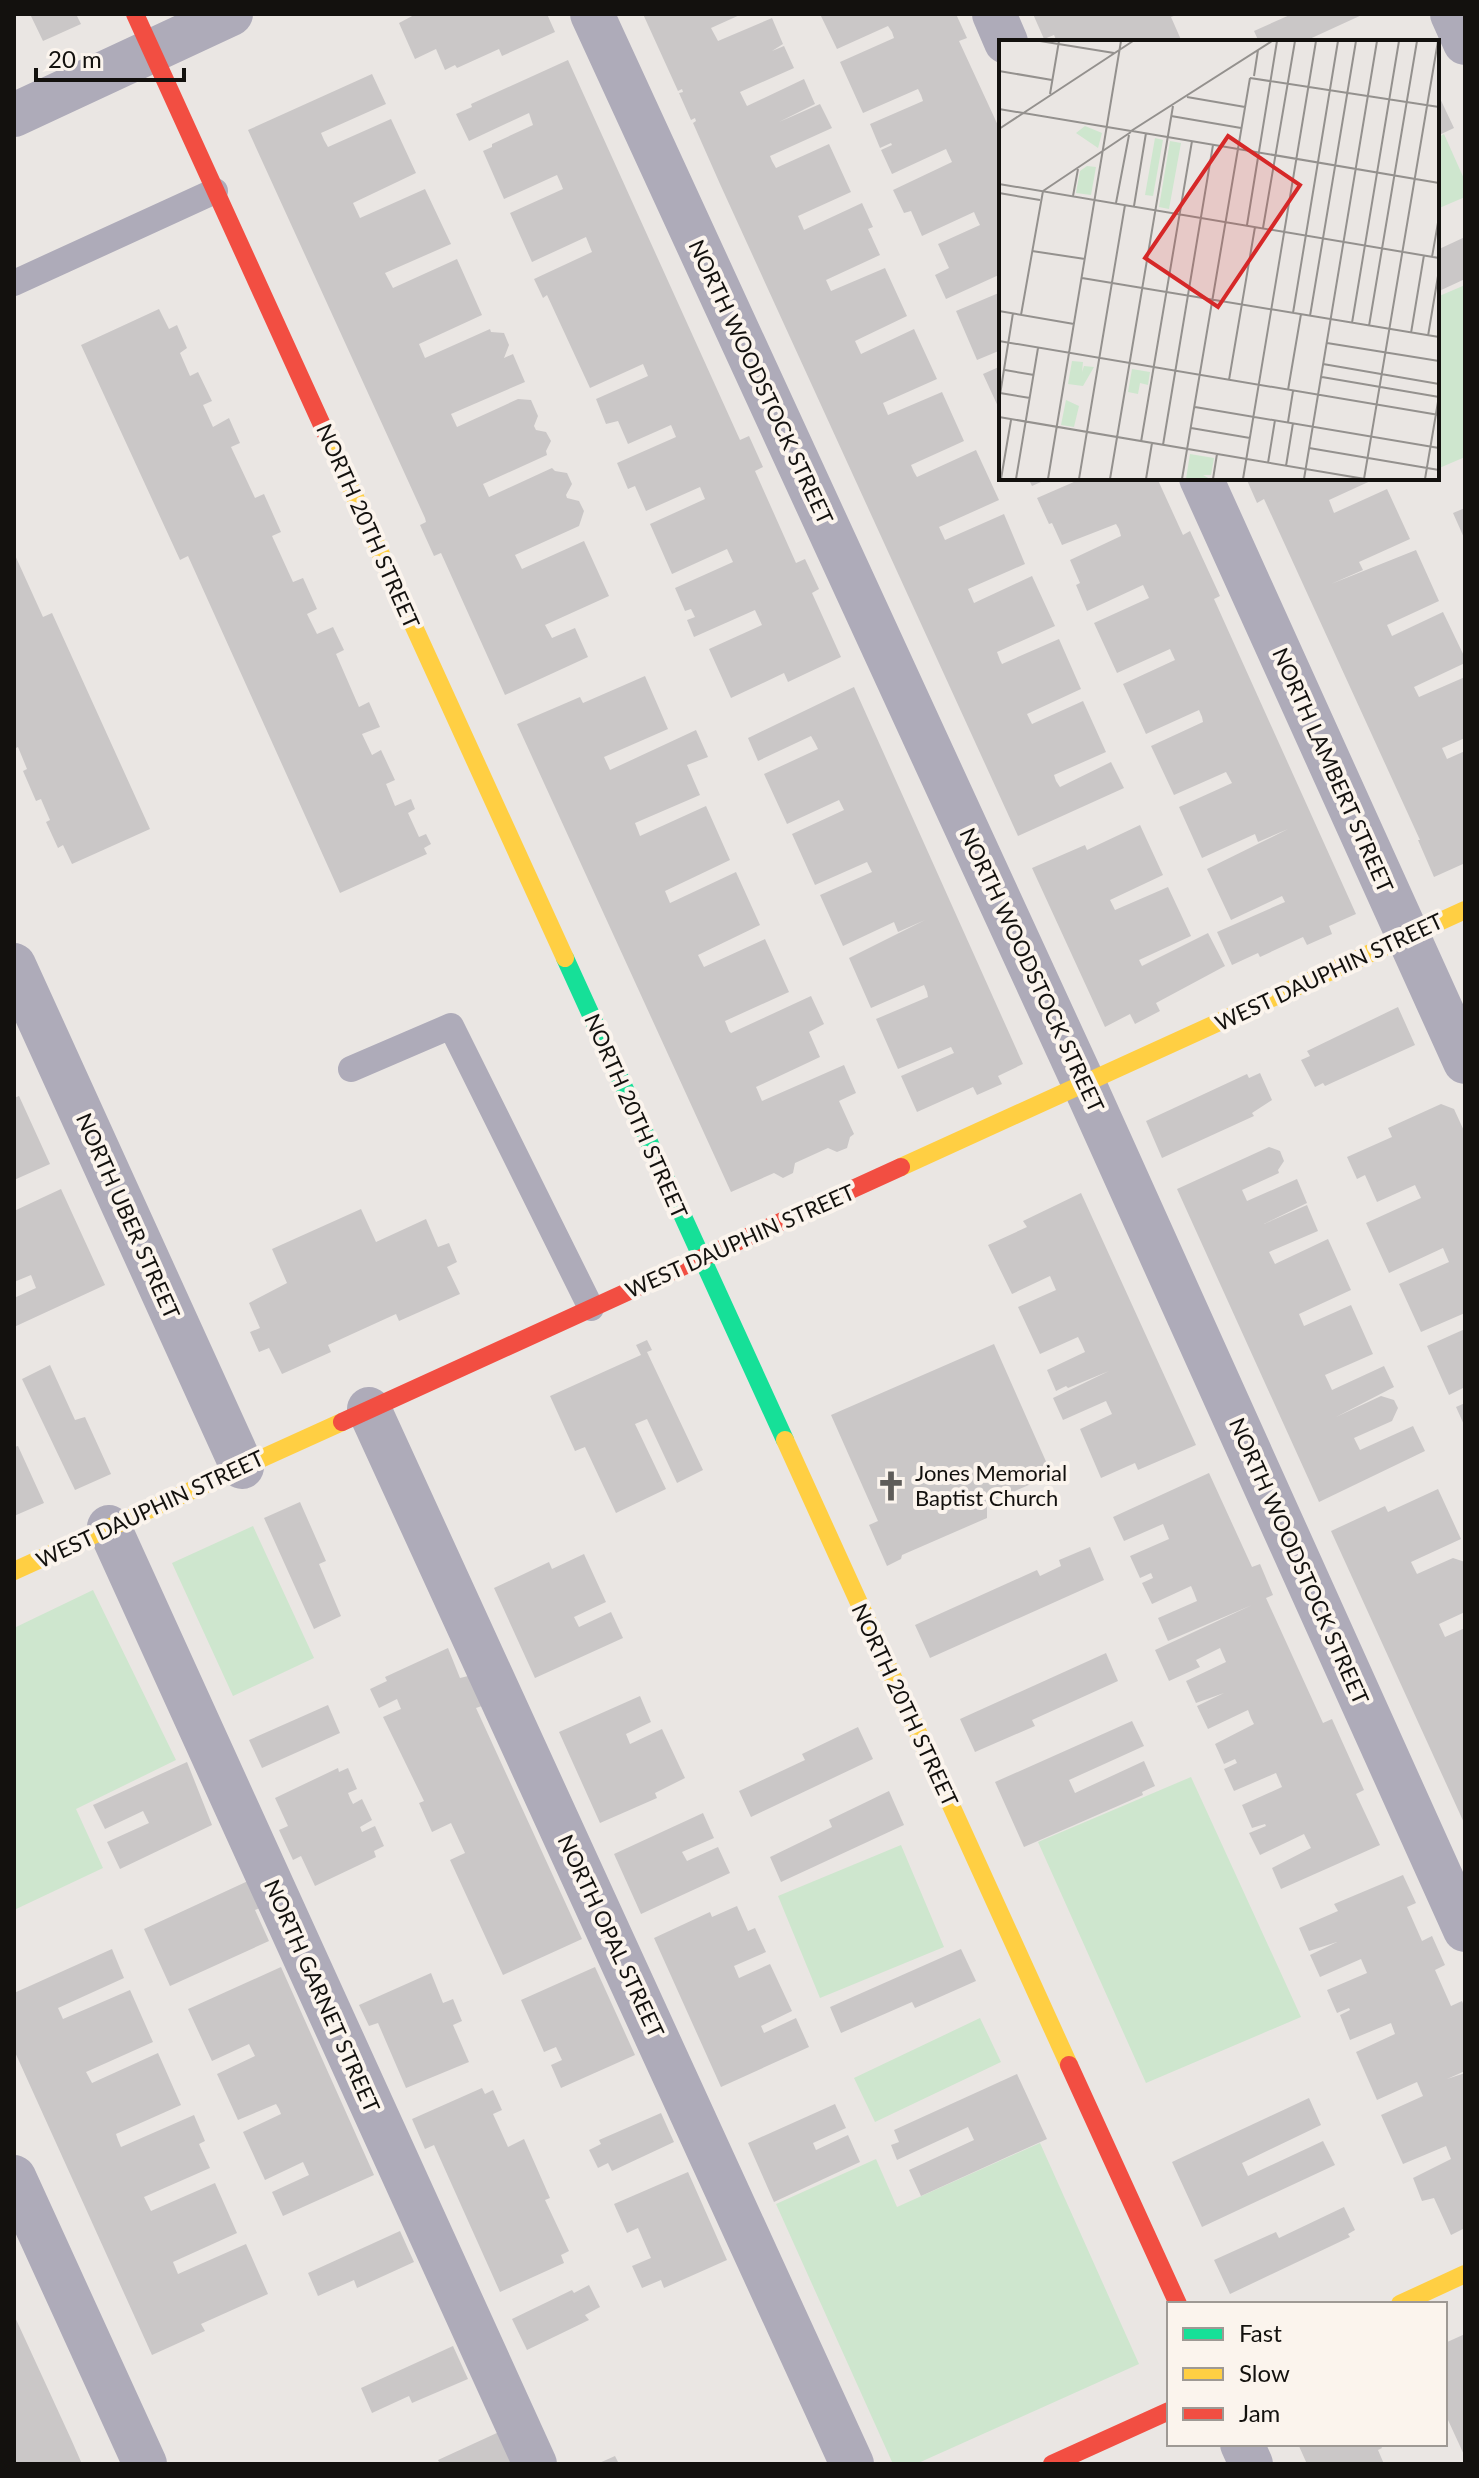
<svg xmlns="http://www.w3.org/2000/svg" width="1479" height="2478" font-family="Lato,sans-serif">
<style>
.green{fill:#cee6ce}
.building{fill:#cac7c7}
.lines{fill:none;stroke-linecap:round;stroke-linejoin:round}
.lane{stroke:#aeabb9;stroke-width:26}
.street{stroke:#aeabb9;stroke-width:44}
.fast{stroke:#16e098;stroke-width:18}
.slow{stroke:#ffcf43;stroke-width:18}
.jam{stroke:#f24e42;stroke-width:18}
.labels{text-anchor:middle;stroke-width:8;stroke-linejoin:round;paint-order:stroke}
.street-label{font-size:22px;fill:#13110e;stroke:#fbf4ed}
.poi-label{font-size:22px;fill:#13110e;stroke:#fbf4ed;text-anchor:start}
.inset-road{fill:none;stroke:#94918e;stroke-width:2}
.view{fill:#d62828;fill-opacity:0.15;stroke:#d62828;stroke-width:4}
.inset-edge{fill:none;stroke:#13110e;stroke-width:4}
</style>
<rect width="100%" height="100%" fill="#eae6e3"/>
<path class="green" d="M1444,134L1465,181V197L1437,209V138Z
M1465,285V457L1437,469V297Z
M253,1526L314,1658L233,1696L172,1563Z
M93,1590L176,1760L76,1809L103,1868L14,1910V1628Z
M1191,1777L1301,2017L1146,2083L1038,1842Z
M901,1845L944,1947L820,1998L778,1896Z
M980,2018L1001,2062L875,2122L854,2078Z
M1040,2143L1139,2364L916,2464H893L776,2204L876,2159L897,2207Z"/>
<path class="building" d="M30,14H76L81,24L43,41Z
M416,14H547L555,32L502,56L499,49L457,68L455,65L445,70L436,49L415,59L399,23Z
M643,14H742L711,28L718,41L772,18L783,44L772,51L784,46L794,68L740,92L747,106L804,79L815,104L779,122L820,104L832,128L770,156L772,161L776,168L829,144L851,192L798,216L804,230L862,203L873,227L868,229L880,255L826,280L831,291L885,268L907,316L855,341L861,354L914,329L937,379L883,403L888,415L942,392L964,441L911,465L914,472L917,477L976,450L999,500L939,527L945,540L1004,514L1025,564L968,589L974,603L1032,576L1055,626L997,652L1000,660L1002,664L1059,639L1081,689L1027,714L1032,724L1083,701L1106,752L1054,775L1056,781L1060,787L1111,762L1124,788L1018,836L720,184L693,123L696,121L695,118L691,120L679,93L683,92L682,89L678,91Z
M820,14H956L967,38L959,41L1001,132V274L946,299L935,275L949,268L938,244L980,225L977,219L974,212L922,236L911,211L904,213L893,190L952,162L946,149L892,174L881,150L892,145L891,143L880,148L870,124L923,101L921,95L918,89L863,113L840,62L894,38L892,32L888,26L837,49Z
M1033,14H1106L1108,16L1113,14H1179L1171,17L1182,42H1057L1054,35L1044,39Z
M1292,14H1364L1303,42H1259L1254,31Z
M568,60L740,440L749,436L763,467L755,471L796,563L805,559L819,589L812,593L841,657L788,682L784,673L731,698L709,649L762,625L755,610L694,637L687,620L695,617L691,609L685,611L675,588L733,562L727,549L672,574L650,524L705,499L700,487L646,511L635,486L628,489L617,463L676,437L671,425L628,444L618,421L606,424L596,399L648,376L643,364L590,388L547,295L543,298L534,279L592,252L586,237L532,262L510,213L563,189L561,184L557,175L504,199L483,151L492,147V144L533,125L529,113L469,141L456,114L472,107L471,104Z
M372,74L386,104L321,133L324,140L328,147L391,119L416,173L353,203L360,218L425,189L451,244L385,273L393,288L457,259L482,315L419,344L425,358L490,329L491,332L504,333L509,345L504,358L513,354L525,382L451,414L457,427L518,399L531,400L538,416L534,426L536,430L546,432L551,441L546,451L547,455L483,484L489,497L552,468L555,471L567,473L572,484L566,495L567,498L579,501L584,511L579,526L515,555L522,569L584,541L609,596L545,625L552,638L575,628L588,657L505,695L441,553L434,556L420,525L426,522L425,518L248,130Z
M1437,92L1454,128L1437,136Z
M1465,237V279L1437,292V250Z
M1001,292V350L977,360L956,311Z
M159,309L169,329L177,325L187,348L180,353L190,376L198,372L212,401L203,405L213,427L229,418L240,443L231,447L255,498L264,494L281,532L272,536L293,582L303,578L317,609L307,614L317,634L333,627L344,650L336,654L359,707L369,702L380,727L362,734L372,755L381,750L395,780L386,784L395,806L411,799L415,809L408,813L419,837L426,834L431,844L424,848L427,854L340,893L188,556L180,560L81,345Z
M1001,366V413L983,374Z
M1028,478H1050L1032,486Z
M1083,478H1157L1183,535L1190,531L1220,596L1214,599L1356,914L1329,926L1332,934L1307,945L1303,937L1260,957L1258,953L1232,965L1217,932L1285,902L1282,896L1231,920L1207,869L1288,829L1258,842L1255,834L1202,858L1179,807L1232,783L1226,772L1174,795L1151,746L1203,722L1202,717L1199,710L1146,734L1123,684L1175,660L1170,649L1117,673L1094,623L1149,598L1143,585L1087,611L1076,585L1080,583L1070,560L1121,536L1119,529L1116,524L1062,545L1052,523L1049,524L1037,498Z
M1246,478H1377L1329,500L1334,513L1387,489L1410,539L1359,562L1363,570L1331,584L1416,550L1439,601L1387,625L1392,636L1443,612L1465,658V663L1414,687L1419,697L1465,677V738L1442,748L1447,759L1465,751V869L1463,864L1434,877L1418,840H1420L1264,499L1257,503Z
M1465,508V540L1453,513Z
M14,553L43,617L52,613L150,829L72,864L63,845L58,848L46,822L50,820L41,799L36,801L23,771L27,769L18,747L14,749Z
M645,676L668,729L604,757L610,770L696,730L708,757L687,765L700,795L635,823L640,836L706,806L730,860L665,891L670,903L736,872L760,925L698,955L704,967L765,939L789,992L725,1021L729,1031L731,1033L811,996L824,1024L809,1032L820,1057L756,1087L762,1101L844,1065L856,1093L839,1101L854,1134L850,1137L847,1148L837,1152L828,1148L795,1163L793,1173L783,1178L774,1173L731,1192L517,724L580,697L583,703Z
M854,687L1023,1064L998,1076L1002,1084L977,1095L973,1087L917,1112L901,1076L954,1053L951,1047L898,1069L876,1019L928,997L927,992L924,985L871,1008L849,958L925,920L898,932L894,922L843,946L820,895L872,872L867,862L815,885L792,834L844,810L839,800L787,824L764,774L818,749L815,743L811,736L758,761L748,738Z
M1140,825L1163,875L1110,900L1115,910L1168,887L1191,936L1139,960L1142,966L1208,933L1225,966L1156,1003L1160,1011L1135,1024L1130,1014L1105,1027L1032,868L1085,845L1087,850Z
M1398,1007L1415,1045L1325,1086L1323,1083L1315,1087L1301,1060L1310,1056L1307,1051Z
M1260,1073L1272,1100L1252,1113L1254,1116L1162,1158L1146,1121L1247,1074L1249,1078Z
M19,1096L50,1164L14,1180V1098Z
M1441,1104L1454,1109L1465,1133V1313L1421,1332L1399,1284L1449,1262L1443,1248L1389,1273L1366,1223L1421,1198L1415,1185L1377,1202L1365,1175L1357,1179L1347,1157L1392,1137L1388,1128Z
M1269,1147L1280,1151L1284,1161L1278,1170L1279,1173L1242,1190L1247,1201L1297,1179L1307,1203L1264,1224L1307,1205L1318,1231L1269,1252L1275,1264L1328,1239L1351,1290L1299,1314L1304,1326L1351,1305L1373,1354L1325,1375L1332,1390L1384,1366L1394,1387L1336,1417L1381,1396L1394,1400L1398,1408L1392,1421L1354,1438L1360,1450L1413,1426L1425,1451L1319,1502L1177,1189Z
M61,1189L105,1285L14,1327V1298L36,1288L31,1275L14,1282V1211Z
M1081,1193L1196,1445L1138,1470L1135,1463L1101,1478L1080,1429L1112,1414L1106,1401L1063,1420L1053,1398L1109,1371L1068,1388L1066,1386L1056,1391L1047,1370L1085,1352L1082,1345L1078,1337L1040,1354L1018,1307L1056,1290L1050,1276L1012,1294L988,1245L1027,1227L1023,1221Z
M361,1209L376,1242L426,1219L438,1247L449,1243L457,1262L447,1267L460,1294L399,1321L396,1314L328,1345L331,1352L282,1374L269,1348L259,1352L250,1332L260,1328L249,1303L287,1283L272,1249Z
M1465,1329V1387L1449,1395L1427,1346Z
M647,1340L652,1350L647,1352L703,1470L677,1483L647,1419L635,1424L666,1489L616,1513L585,1447L575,1451L550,1396L641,1355L636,1345Z
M994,1344L1052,1475L987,1503V1518L902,1555L901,1559L887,1566L869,1525L878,1521L831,1415Z
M50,1365L75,1420L85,1417L111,1474L75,1490L22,1379Z
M1465,1403V1427L1456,1407Z
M18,1446L44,1503L14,1516V1447Z
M1209,1473L1252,1567L1260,1564L1273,1595L1266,1598L1323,1723L1332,1719L1364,1790L1356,1794L1380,1845L1281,1889L1272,1868L1311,1848L1304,1834L1260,1855L1249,1833L1266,1826L1265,1824L1252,1828L1242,1805L1282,1787L1276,1773L1234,1791L1224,1769L1237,1763L1235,1759L1224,1764L1215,1744L1254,1724L1251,1718L1248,1710L1208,1729L1197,1706L1224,1693L1196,1703L1186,1681L1226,1662L1220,1648L1196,1660L1200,1667L1169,1681L1155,1650L1252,1605L1168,1641L1158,1618L1197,1601L1194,1593L1191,1586L1152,1604L1142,1583L1153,1578L1151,1573L1140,1578L1130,1556L1169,1539L1163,1524L1124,1541L1113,1517Z
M1438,1489L1461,1539L1411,1562L1417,1574L1453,1558L1465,1562V1612L1439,1624L1445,1637L1465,1628V1825L1331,1531L1385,1506L1388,1512Z
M300,1502L326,1561L319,1564L341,1616L314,1629L264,1518Z
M1090,1547L1104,1580L930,1658L915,1625L1037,1570L1040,1576L1061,1566L1059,1560Z
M584,1554L606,1602L574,1617L579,1627L611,1612L623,1638L535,1678L494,1588L549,1562L552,1569Z
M448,1648L460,1678L468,1676L482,1706L476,1708L582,1939L503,1975L450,1860L465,1853L451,1823L432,1832L419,1803L424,1801L383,1717L401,1709L397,1699L379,1708L370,1689L387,1681L385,1677Z
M1106,1653L1118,1681L1032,1720L1035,1726L975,1752L960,1719Z
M640,1696L651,1722L626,1734L630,1744L662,1729L685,1778L655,1793L657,1798L600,1823L559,1732Z
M328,1705L340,1733L262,1768L249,1740Z
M1132,1721L1144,1746L1069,1780L1075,1793L1144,1761L1155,1786L1142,1792L1143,1795L1024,1847L995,1782Z
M858,1727L873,1759L751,1817L739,1791L805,1760L802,1754Z
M187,1762L212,1825L120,1869L107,1842L149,1823L143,1811L105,1829L93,1805Z
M338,1768L339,1772L348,1768L357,1789L348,1793L350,1798L353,1804L362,1799L372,1820L360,1827L362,1832L375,1826L384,1846L374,1851L376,1857L315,1886L301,1856L293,1860L279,1830L288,1826L275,1798Z
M889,1791L904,1825L781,1882L770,1857L832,1827L829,1820Z
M703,1813L714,1838L682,1852L687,1861L718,1847L730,1873L641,1914L614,1854Z
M1403,1875L1416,1903L1407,1907L1422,1941L1432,1936L1445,1965L1435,1970L1451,2006L1462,2001L1465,2009V2071L1447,2079L1465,2073V2228L1451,2235L1434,2198L1422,2201L1413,2178L1451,2159L1446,2146L1403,2164L1381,2115L1423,2096L1417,2082L1377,2100L1356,2052L1395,2034L1391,2023L1350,2040L1340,2015L1350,2010L1349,2008L1337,2013L1327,1990L1367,1973L1361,1959L1320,1977L1310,1955L1337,1942L1309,1951L1299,1928L1338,1911L1334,1904Z
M248,1881L260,1908L255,1910L269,1941L170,1986L144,1929Z
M737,1906L748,1931L755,1928L766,1952L734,1966L739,1978L770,1964L792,2011L761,2026L764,2033L796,2018L809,2047L721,2087L654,1938L710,1912L712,1917Z
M112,1949L124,1978L58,2008L63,2019L130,1990L153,2042L86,2072L92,2083L158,2053L181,2105L116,2134L118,2140L121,2147L194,2115L205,2141L199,2144L210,2168L144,2197L151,2211L215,2183L237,2233L173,2262L178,2274L246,2244L268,2294L201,2324L205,2331L152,2355L14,2050V1993Z
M961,1949L976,1981L915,2008L912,2002L841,2033L830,2007Z
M281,1967L374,2175L283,2216L272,2192L309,2175L303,2162L265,2180L243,2132L281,2114L279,2109L276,2104L238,2120L217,2074L255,2056L249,2044L212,2061L188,2009Z
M595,1967L635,2055L561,2088L551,2065L562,2060L556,2047L544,2052L521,2000Z
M431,1973L443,2003L453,1999L462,2021L453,2025L469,2062L406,2088L378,2023L369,2026L359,2005Z
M1017,2074L1047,2139L921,2196L909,2170L974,2140L968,2127L897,2160L891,2145L899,2142L894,2130Z
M482,2088L485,2094L493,2090L502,2110L493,2114L508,2147L524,2139L550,2198L545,2200L569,2251L561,2255L564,2263L500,2292L434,2145L425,2149L412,2119Z
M1309,2098L1321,2125L1242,2163L1248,2176L1323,2141L1335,2165L1202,2227L1172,2162Z
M835,2104L846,2128L813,2143L816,2150L848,2135L860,2162L774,2202L748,2143Z
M661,2113L674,2142L612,2171L608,2163L598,2168L589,2150L601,2144L599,2140Z
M688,2172L727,2260L664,2288L661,2280L642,2288L632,2266L651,2258L638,2228L627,2233L614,2204Z
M1344,2207L1355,2230L1348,2234L1350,2237L1230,2294L1214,2260L1276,2232L1279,2238Z
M400,2231L414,2262L357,2288L354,2280L318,2296L308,2273Z
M589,2285L600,2307L585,2315L589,2320L527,2350L512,2319L572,2290L574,2293Z
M14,2315L71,2439L82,2464H14Z
M1465,2334V2457L1448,2420L1445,2421V2343Z
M453,2346L468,2379L412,2403L409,2396L372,2413L361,2388Z
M499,2432L513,2463L440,2464L438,2460Z
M1298,2444H1380L1382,2448L1378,2450L1384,2464H1307Z
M615,2456L619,2464H597Z"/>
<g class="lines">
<path class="lane" d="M14,283L215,191
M351,1069L451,1026L591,1308"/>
<path class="street" d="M592,14L1084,1084L1465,1930
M994,14L1006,42
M1452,14L1465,43
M14,115L231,14
M1201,478L1465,1062
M14,965L242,1467
M369,1409L852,2464
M109,1527L535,2464
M14,2177L145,2464
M1242,2444L1251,2464"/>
<path class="fast" d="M565,958L785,1440"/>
<path class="slow" d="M327,436L565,958
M901,1167L1465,910
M785,1440L1069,2065
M14,1571L342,1422
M1400,2304L1465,2274"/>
<path class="jam" d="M135,14L327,436
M342,1422L901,1167
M1069,2065L1178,2304
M1052,2464L1169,2411"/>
</g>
<defs>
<g id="church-bare" transform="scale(2.4)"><path d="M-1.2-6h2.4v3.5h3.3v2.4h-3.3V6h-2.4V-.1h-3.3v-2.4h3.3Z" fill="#5e5c59" stroke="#fbf4ed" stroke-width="2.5" paint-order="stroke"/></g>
</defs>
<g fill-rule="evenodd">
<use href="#church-bare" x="891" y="1486"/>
</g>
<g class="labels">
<g class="street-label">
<text transform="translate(761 382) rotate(65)" y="8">NORTH WOODSTOCK STREET</text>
<text transform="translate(368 526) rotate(66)" y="8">NORTH 20TH STREET</text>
<text transform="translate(1333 770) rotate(66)" y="8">NORTH LAMBERT STREET</text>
<text transform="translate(1032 970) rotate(65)" y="8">NORTH WOODSTOCK STREET</text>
<text transform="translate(1329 972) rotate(-25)" y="8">WEST DAUPHIN STREET</text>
<text transform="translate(636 1116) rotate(66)" y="8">NORTH 20TH STREET</text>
<text transform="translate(128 1216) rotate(66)" y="8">NORTH UBER STREET</text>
<text transform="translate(740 1241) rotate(-24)" y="8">WEST DAUPHIN STREET</text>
<text transform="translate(150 1509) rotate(-25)" y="8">WEST DAUPHIN STREET</text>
<text transform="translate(1299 1561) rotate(66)" y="8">NORTH WOODSTOCK STREET</text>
<text transform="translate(905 1705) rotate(65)" y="8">NORTH 20TH STREET</text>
<text transform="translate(611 1936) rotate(65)" y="8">NORTH OPAL STREET</text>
<text transform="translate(322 1996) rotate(66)" y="8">NORTH GARNET STREET</text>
</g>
<g class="poi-label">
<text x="915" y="1481">Jones Memorial<tspan x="915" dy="25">Baptist Church</tspan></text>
</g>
</g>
<g transform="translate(999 40)">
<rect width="440" height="440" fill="#eae6e3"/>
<path d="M86,86L103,93L99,108L77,93ZM156,98L164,100L154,156L146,155ZM171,101L182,103L170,169L160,167ZM88,126L97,127L92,155L77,153L81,131ZM73,321L84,322L83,332L85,326L95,327L84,346L69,344ZM133,329L151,332L149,345L141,343L139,354L129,352ZM67,360L80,366L75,387L62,385ZM191,414L215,418L212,435H204L211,439H187Z" fill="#cee6ce"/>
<path class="inset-road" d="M41,1L115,13M0,31L53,40M255,36L259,10M251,38L440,67M51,54L60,1M188,57L246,67M0,69L108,87M172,76L242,88M108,87L132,91L273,1M0,89L134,1M133,91L440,143M0,144L440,218M44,151L132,92M0,153L41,160M74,156L79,129M117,163L130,95M135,166L147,93M248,185L278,1M264,188L296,1M33,211L86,219M433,217L440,177M83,238L440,297M0,271L75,284M294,273L339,1M22,275L44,151M311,276L357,1M353,283L400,1M370,286L418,1M412,293L425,215M429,296L440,230M0,301L440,375M328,303L440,321M324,324L440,344M6,330L35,335M323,337L440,357M230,340L256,187M289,350L302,274M1,353L31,358M0,361L14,273M196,367L440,408M0,377L366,439M289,382L294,351M192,388L251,398M142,402L193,101M164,405L214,105M310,408L440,430M269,423L276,380M287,426L294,383M2,439L12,380M17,439L39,308M49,439L122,1M80,439L126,165M111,439L174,66M147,439L153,403M183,439L251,38M214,439L218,414M244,439L317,1M305,439L378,1M365,439L439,1M426,439L440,356"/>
<path class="view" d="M229,96L301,145L219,267L146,218Z"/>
<rect width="440" height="440" class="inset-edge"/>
</g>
<rect width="1479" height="2478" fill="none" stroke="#13110e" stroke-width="32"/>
<rect x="1167" y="2302" width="280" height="144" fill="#fbf4ed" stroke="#9e9994" stroke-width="2"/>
<rect x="1183" y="2328" width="40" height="12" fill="#16e098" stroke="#9e9994" stroke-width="2"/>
<text x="1239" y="2342" font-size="24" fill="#13110e">Fast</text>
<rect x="1183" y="2368" width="40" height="12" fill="#ffcf43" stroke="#9e9994" stroke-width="2"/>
<text x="1239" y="2382" font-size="24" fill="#13110e">Slow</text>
<rect x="1183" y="2408" width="40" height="12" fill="#f24e42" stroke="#9e9994" stroke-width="2"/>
<text x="1239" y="2422" font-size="24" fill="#13110e">Jam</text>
<path d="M36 68v12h148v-12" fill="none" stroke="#13110e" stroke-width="4"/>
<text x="48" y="68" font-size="24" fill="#13110e" stroke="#fbf4ed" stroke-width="6" paint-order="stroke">20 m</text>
</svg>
